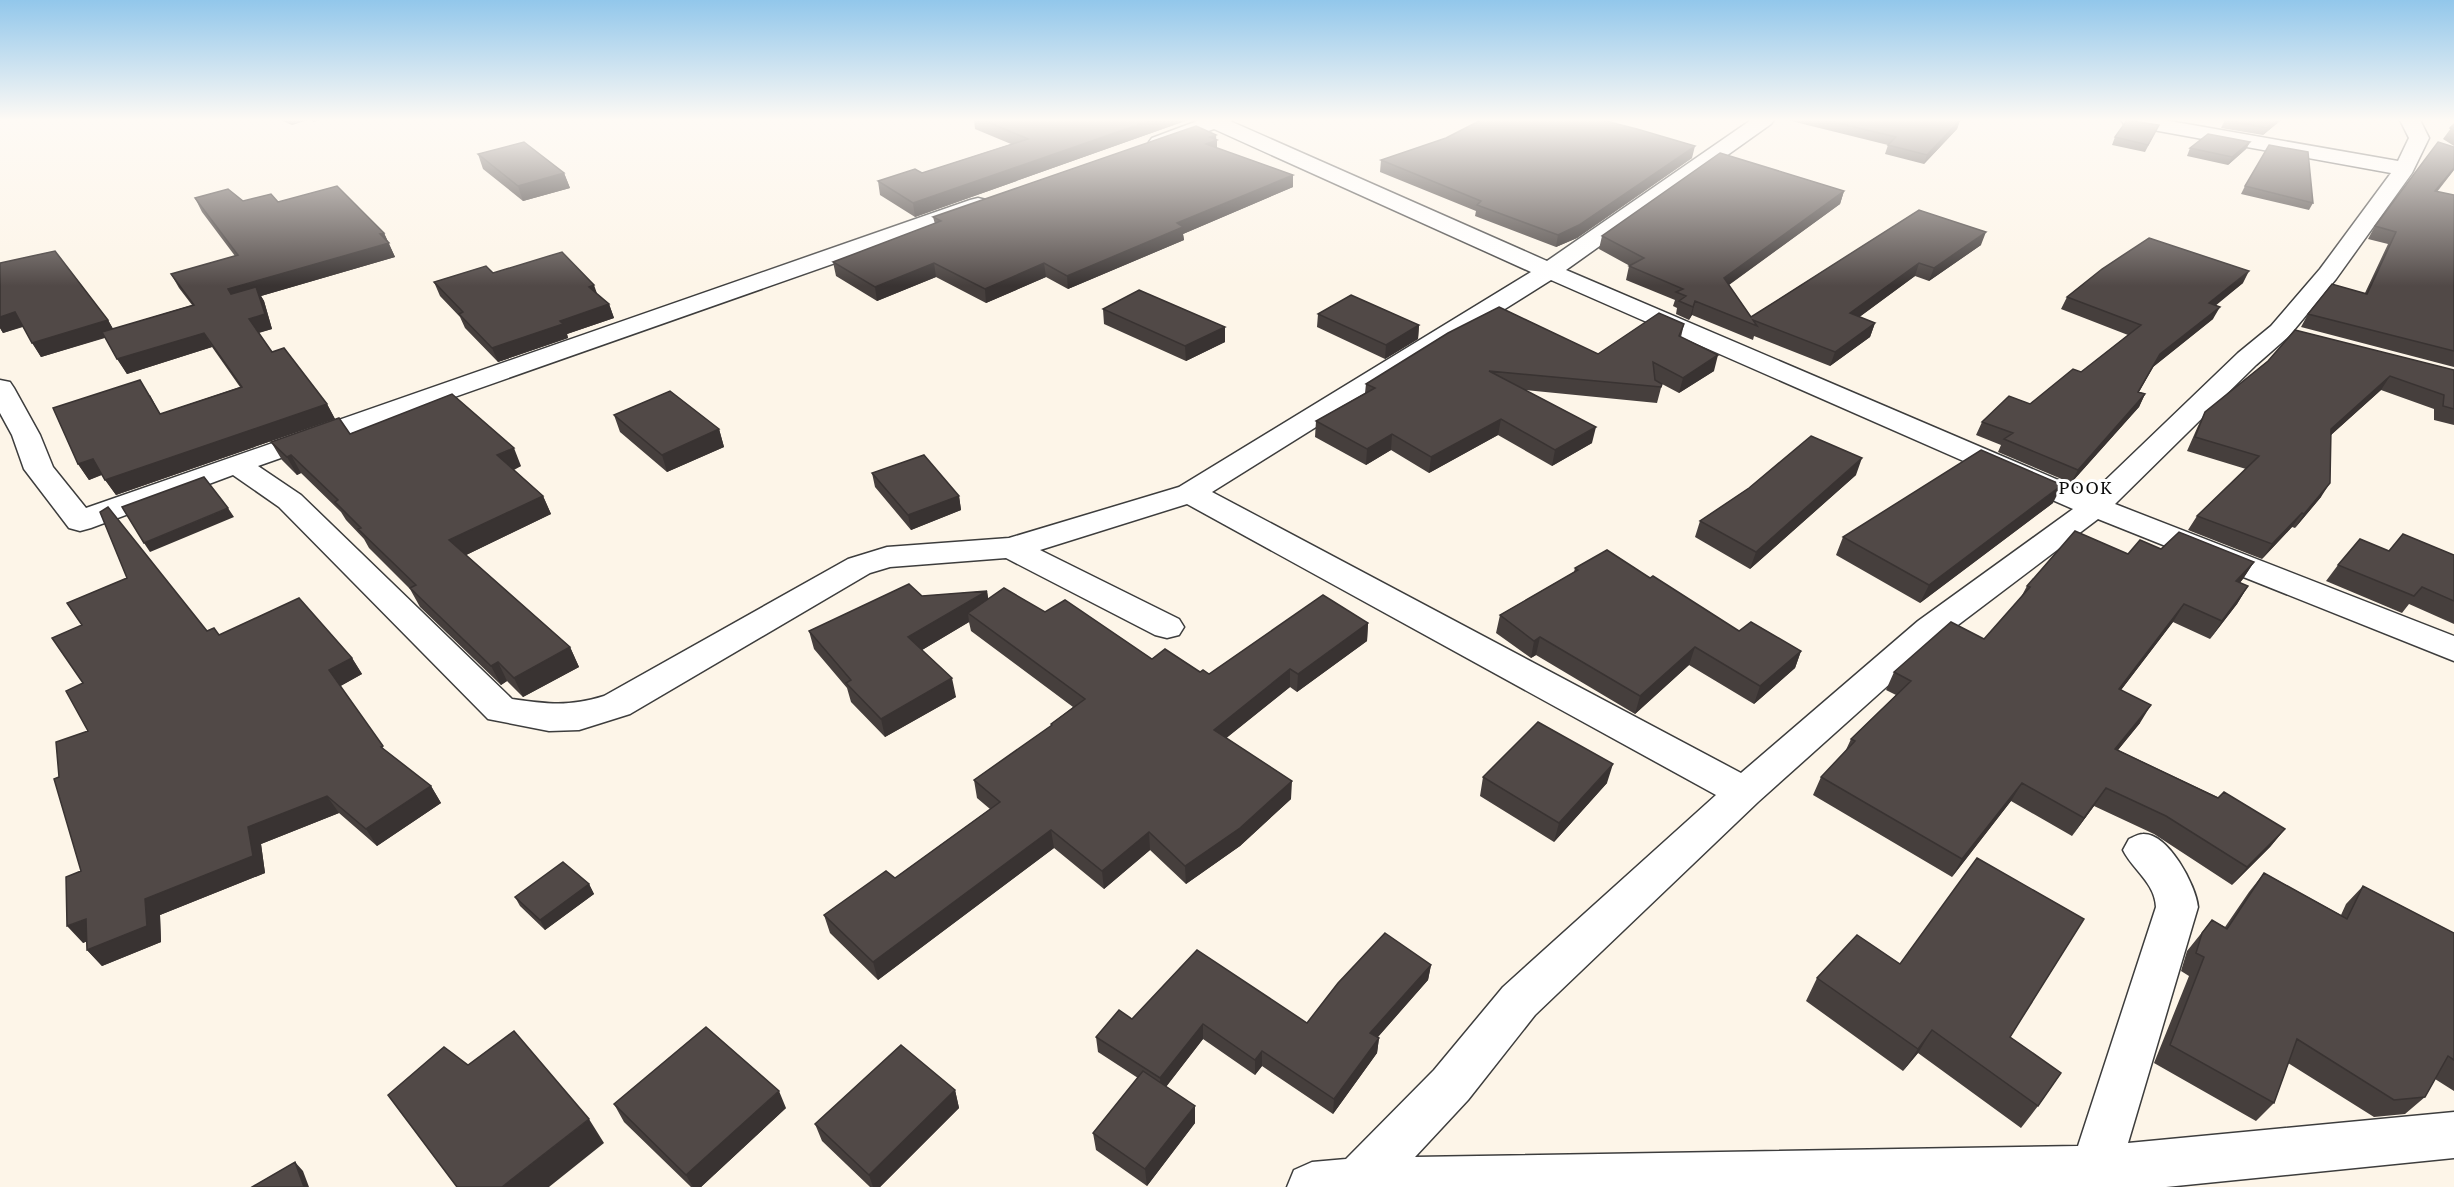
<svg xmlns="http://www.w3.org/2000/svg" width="2454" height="1187" font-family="'PT Serif',serif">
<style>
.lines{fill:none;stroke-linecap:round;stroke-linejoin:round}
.minor-casing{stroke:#3d3d3d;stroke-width:3}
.minor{fill:#fff;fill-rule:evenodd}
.wall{fill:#463f3d}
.shaded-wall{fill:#393332}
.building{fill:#514947;stroke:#393332;stroke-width:1.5}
.labels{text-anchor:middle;stroke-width:6;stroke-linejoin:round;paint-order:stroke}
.quarter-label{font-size:18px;letter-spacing:1.5px;fill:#0a0a0a;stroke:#fff}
</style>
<rect width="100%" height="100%" fill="#fdf5e8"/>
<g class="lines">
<g class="minor-casing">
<path id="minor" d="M1200,120H1231L1230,121L1547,261L1751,120H1774L1771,124L1566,270L2091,494L2238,353L2271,326L2320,269L2391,173L2131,126L2124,124L2121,120H2164L2398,161L2409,138L2400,120H2420L2429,138L2412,173L2336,279L2289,336L2256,365L2115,504L2454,636V661L2098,519L1942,637L1758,802L1535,1015L1468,1100L1415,1157L2078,1146L2156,907C2155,883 2133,870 2123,850L2129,839C2133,837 2139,834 2143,834C2168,833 2196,885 2198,907L2128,1143L2454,1112V1158L2166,1187H1287L1294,1170L1312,1162L1346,1159L1434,1070L1503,987L1716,795L1187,504L1040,550L1179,619L1184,627L1179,635L1167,638L1155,635L1006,558L890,567L870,573L630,714L579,730L549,731L488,719L279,507L233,475L91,528L80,531L69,528L24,469L12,435L0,413V380L10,382L14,388L40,435L53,467L86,508L970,200L978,198L986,200L989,205L986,210L258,466L301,495L512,699C547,704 569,707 604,696L848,559L887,547L1009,538L1179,487L1531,272L1214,129L1159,148L1152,146L1149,142L1152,138ZM1551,280L2073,509L1918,621L1741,773L1212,492Z"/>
</g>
<use href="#minor" class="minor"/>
</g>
<path class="wall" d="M280,120H307L292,125Z
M974,120H1188L915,217L880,195L878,181L922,173L1011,144L975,129Z
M1787,120H1960L1957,129L1924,164L1885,154L1888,145Z
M2225,120H2281L2263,135L2221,128Z
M2454,124V146L2443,139Z
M2155,133L2145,152L2112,145L2115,137Z
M1216,135L1217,148L1293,187L1183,234L1184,240L1068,289L1046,277L986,303L936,277L877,301L836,276L833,262L935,224L933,217Z
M2250,142L2246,149L2228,165L2187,156L2190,148Z
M478,154L564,173L570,188L523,201L483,169Z
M1692,158L1577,238L1556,247L1475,216L1476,211L1380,172L1381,160Z
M2454,170L2437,192L2454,195V367L2301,327L2308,314L2365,293L2388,244L2368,239L2375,226Z
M2245,186L2313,203L2309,210L2241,194Z
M1844,191L1840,204L1729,285L1751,317L1919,210L1981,245L1929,281L1915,276L1859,317L1875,323L1870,337L1830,366L1754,336L1753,340L1692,315L1689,320L1676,314L1677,308L1673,306L1675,300L1626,280L1629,266H1630L1599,249L1602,236Z
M195,198L243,201L278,202L384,233L395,257L261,296L264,301L272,329L259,333L272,352L327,404L335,419L116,495L102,475L89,480L78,464L150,395L160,414L240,387L212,347L127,374L105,338L41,357L23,327L3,333L0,328V263L108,320L113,329L192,305L179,288L171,274L235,256L202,212Z
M493,273L597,294L609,304L614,318L567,334L568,338L498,362L465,328L460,317L440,296L434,282Z
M2243,283L2215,305L2213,319L2153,367L2139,392L2145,394L2139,407L2071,483L1998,452L2001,445L1976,435L1982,422L2030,404L2081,372L2128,335L2061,309L2067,297Z
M1103,309L1225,327V342L1186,361L1104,324Z
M1318,314L1419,325L1418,339L1385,359L1317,327Z
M1684,324L1681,337L1714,371L1679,393L1662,384L1657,403L1525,390L1592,443L1552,466L1498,435L1429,473L1391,450L1366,465L1315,437L1316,421L1365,393L1366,384L1598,354Z
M2268,361L2454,370V425L2434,420V409L2381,390L2331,435L2321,497L2295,528L2292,527L2262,559L2188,530L2197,516L2246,469L2187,451L2198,426L2205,412Z
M614,415L719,429L724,447L667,472L620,432Z
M350,434L521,466L514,470L543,496L551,514L466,555L570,647L579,667L523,697L507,681L501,685L420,607L410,589L369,548L364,539L346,520L341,512L301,473L297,475L282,460L271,442Z
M872,473L959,496L961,510L911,530L875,487Z
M1856,475L1750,569L1695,537L1700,521L1749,488Z
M2053,503L1920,603L1836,555L1843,537Z
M2161,549L2254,562L2240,583L2248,586L2237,604L2210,639L2173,622L2121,690L2140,723L2118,750L2285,829L2270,847L2232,885L2154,834L2094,806L2072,836L2011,801L1952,877L1813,795L1821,777L1845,752L1851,739L1896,695L1886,690L1894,672L1984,639L2020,599L2027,586L2128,554Z
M2389,551L2454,555V624L2409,604L2402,613L2326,581L2338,565Z
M1575,568L1650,578L1739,631L1801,651L1795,668L1754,704L1689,665L1635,714L1536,655L1531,658L1496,633L1500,615L1574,572Z
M987,591L988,599L1045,612L1152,659L1200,672L1209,674L1368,623L1367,641L1297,692L1290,687L1226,738L1291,799L1240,846L1186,884L1150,850L1104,889L1054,848L878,980L830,933L824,915L895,878L990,809L977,798L974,780L1051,726V724L1073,707L971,631L969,622L922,650L956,697L885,737L851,702L847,688L814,649L809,631L922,596Z
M207,631L219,635L352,658L362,674L340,686L385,751L431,786L441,803L377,846L339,813L261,844L265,873L160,915L161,942L102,966L87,950V941L83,943L81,871L59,777L88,731Z
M1483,777L1607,783L1554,842L1480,796Z
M2264,873L2341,915L2346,904L2363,886L2454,933V1091L2435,1079L2425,1097L2405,1114L2374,1117L2288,1063L2274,1103L2256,1121L2154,1063L2189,976L2181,971L2187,951L2212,920L2225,927L2249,892Z
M589,884L594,894L545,930L520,906L515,897Z
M1431,965L1428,980L1378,1037L1379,1038L1377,1053L1333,1114L1262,1066L1255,1075L1203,1039L1166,1087L1195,1123L1147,1186L1096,1150L1093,1133L1138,1078L1098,1052L1096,1037L1132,1019L1307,1023Z
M1817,978L2010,1037L2038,1106L2021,1128L1918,1053L1903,1071L1806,1001Z
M955,1090L959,1108L880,1187H870L822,1141L815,1124Z
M614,1104L786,1108L701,1187H691L624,1122Z"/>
<path class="shaded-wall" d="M289,120H307L292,125Z
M312,120H322L313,122Z
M1152,120H1188L915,217L913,203Z
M1960,120L1957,129L1924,164L1927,155Z
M2276,120H2281L2263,135L2267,128Z
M1216,135V141L1217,140V153L1206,144L1210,137Z
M2250,142L2246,149L2228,165L2232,157Z
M1695,146L1692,158L1577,238L1556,247L1558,235Z
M2454,168V170L2427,203L2435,191Z
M564,173L570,188L523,201L518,186Z
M1293,175V187L1183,234L1184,240L1068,289L1067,276L1177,223Z
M1844,191L1840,204L1720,291L1724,278Z
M1986,232L1981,245L1929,281L1934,268Z
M384,233L395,257L261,296L264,301L272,329L257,333L228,289Z
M934,263L936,277L877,301L875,287Z
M1044,263L1046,277L986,303L985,289Z
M1919,263L1915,276L1846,327L1850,313Z
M2249,271L2243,283L2203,316L2209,303Z
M594,285L599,299L589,287Z
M1695,301L1692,315L1689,320L1693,307Z
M609,304L614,318L567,334L568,338L498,362L492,348L560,321Z
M2220,307L2213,319L2153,367L2131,405L2160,354Z
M15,312L24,326L3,333L0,328V317Z
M108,320L116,334L41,357L32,343Z
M1875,323L1870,337L1830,366L1835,352Z
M1419,325L1418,339L1385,359L1386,345Z
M1225,327V342L1186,361L1185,346Z
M204,333L212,347L127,374L117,359Z
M1718,355L1714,371L1679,393L1683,378Z
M2390,376L2381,390L2322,443L2331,429Z
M2145,394L2139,407L2071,483L2078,470Z
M327,404L335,419L116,495L105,480Z
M1501,419L1498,435L1429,473L1431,457Z
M1596,427L1592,443L1552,466L1555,450Z
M719,429L724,447L667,472L662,455Z
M1392,434L1391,450L1366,465L1367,449Z
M514,448L521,466L505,473L497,455Z
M291,455L301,473L297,475L287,457Z
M1862,458L1856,475L1750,569L1756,552Z
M93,459L103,474L89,480L78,464Z
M2330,483L2321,497L2295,528L2304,514Z
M2062,485L2053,503L1920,603L1929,585Z
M543,496L551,514L458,559L449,540Z
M959,496L961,510L911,530L908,515Z
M228,508L234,517L150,552L144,543Z
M2302,513L2292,527L2262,559L2272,544Z
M2254,562L2243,579L2225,599L2236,581Z
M2248,586L2237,604L2210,639L2222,621Z
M987,591L990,610L968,613L969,622L912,656L908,637Z
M2184,604L2173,622L2108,707L2119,689Z
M1368,623L1367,641L1297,692L1298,674Z
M1540,637L1536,655L1531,658L1534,641Z
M570,647L579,667L523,697L514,678Z
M1695,647L1689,665L1635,714L1640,696Z
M1801,651L1795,668L1754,704L1760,686Z
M352,658L362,674L339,687L329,670Z
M498,662L507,681L501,685L491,666Z
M1290,669V687L1214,748V730Z
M952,678L956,697L885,737L881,719Z
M2151,705L2140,723L2104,767L2115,749Z
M1613,764L1607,783L1554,842L1559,823Z
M1292,781L1291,799L1240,846L1186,884L1185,866Z
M2022,783L2011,801L1952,877L1962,859Z
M431,786L441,803L377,846L366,829Z
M2106,788L2094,806L2072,836L2084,818Z
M327,796L339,813L261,844L265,873L160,915L161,942L102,966L87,950L145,899L248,827Z
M2285,829L2270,847L2232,885L2247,867Z
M1051,830L1054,848L878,980L873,962Z
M1149,832L1150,850L1104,889L1102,871Z
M589,884L594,894L545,930L540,920Z
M86,919L102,935L83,943L67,926Z
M1431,965L1428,980L1368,1048L1370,1033Z
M1203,1024V1039L1161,1093L1160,1078Z
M1932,1030L1918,1053L1903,1071L1918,1049Z
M1379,1038L1377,1053L1333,1114L1334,1099Z
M1262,1051V1066L1255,1075V1060Z
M955,1090L959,1108L880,1187H873L869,1175Z
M779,1091L786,1108L701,1187H693L686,1175Z
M1195,1106V1123L1147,1186L1145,1169Z
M589,1119L604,1143L549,1187H502Z
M295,1162L303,1171L309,1187H304Z"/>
<path class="building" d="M983,120H1152L913,203L878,181L915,169L922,173L1028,139Z
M1481,120H1602L1637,129L1695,146L1579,225L1558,235L1477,205L1481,201L1381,160L1446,138Z
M1825,120H1960L1927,155L1888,145L1896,137Z
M2127,120L2159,125L2148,145L2115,137Z
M2225,120H2276L2267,128Z
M2454,124V130L2450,128Z
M1196,126L1216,135L1210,137L1217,140L1206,144L1293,175L1177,223L1183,227L1067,276L1044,263L985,289L934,263L875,287L833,262L941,221L933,217Z
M2208,134L2250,142L2232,157L2190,148Z
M524,142L564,173L518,186L478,154Z
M2438,142L2454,147V168L2435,191L2454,195V351L2308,314L2332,284L2367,294L2396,232L2375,226Z
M2269,145L2308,152L2313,203L2245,186Z
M1720,153L1844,191L1724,278L1751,317L1919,210L1986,232L1934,268L1919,263L1850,313L1875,323L1835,352L1753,320L1757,326L1695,301L1693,307L1679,301L1686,296L1676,292L1683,289L1629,266L1644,258L1602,236Z
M337,186L384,233L380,234L389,243L228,289L231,294L256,287L265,314L249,319L272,352L284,348L327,404L105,480L93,459L78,464L53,408L140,380L160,414L242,387L204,333L117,359L102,332L194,305L171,274L238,255L195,198L228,189L243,201L271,194L278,202Z
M2149,238L2249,271L2209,303L2220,307L2160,354L2138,392L2145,394L2078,470L2004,439L2013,433L1982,422L2009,396L2030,404L2073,369L2081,372L2141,325L2067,297L2102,269Z
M55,251L108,320L32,343L15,312L0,317V263Z
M562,252L594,285L589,287L609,304L560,321L563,324L492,348L459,314L463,312L434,282L486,266L493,273Z
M1139,290L1225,327L1185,346L1103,309Z
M1351,295L1419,325L1386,345L1318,314Z
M1499,307L1598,354L1659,313L1684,324L1679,336L1718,355L1683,378L1653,362L1655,380L1662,384L1661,387L1489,371L1596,427L1555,450L1501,419L1431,457L1392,434L1367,449L1316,421L1375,388L1366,384L1448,333Z
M2295,330L2454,370V409L2443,406L2444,395L2390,376L2331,429L2330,483L2304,514L2302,513L2272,544L2197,516L2259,456L2195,437L2205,412L2268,361Z
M670,391L719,429L662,455L614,415Z
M452,394L514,448L497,455L543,496L449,540L570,647L514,678L498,662L491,666L410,588L416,585L358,529L361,528L335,502L338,500L291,455L287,457L271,442L339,418L350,434Z
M1811,436L1862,458L1756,552L1700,521L1749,488Z
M1981,450L2062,485L1929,585L1843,537Z
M924,455L959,496L908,515L872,473Z
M204,477L228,508L144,543L122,507Z
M108,507L207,631L214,628L219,635L299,598L352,658L329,670L383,746L381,747L431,786L366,829L327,796L248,827L253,856L145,899L147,926L87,950L86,919L67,926L66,877L81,871L54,779L59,777L56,742L88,731L66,691L83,683L52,638L82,625L67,603L127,578L100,512Z
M2075,531L2128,554L2140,540L2161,549L2179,532L2254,562L2236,581L2248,586L2222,621L2184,604L2119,689L2151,705L2115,749L2218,798L2224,792L2285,829L2247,867L2166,816L2106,788L2084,818L2022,783L1962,859L1821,777L1855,741L1851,739L1911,681L1894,672L1951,622L1984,639L2030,587L2027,586Z
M2403,534L2454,555V601L2422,587L2414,596L2338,565L2360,539L2389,551Z
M1607,550L1650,578L1653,576L1739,631L1751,622L1801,651L1760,686L1695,647L1640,696L1540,637L1534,641L1500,615L1578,570L1575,568Z
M909,584L922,596L987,591L908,637L952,678L881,719L846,683L851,680L809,631Z
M1004,588L1045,612L1065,600L1152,659L1165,649L1200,672L1203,670L1209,674L1323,595L1368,623L1298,674L1290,669L1214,730L1292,781L1240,828L1185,866L1149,832L1102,871L1051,830L873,962L824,915L886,871L895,878L1000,802L974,780L1052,725L1051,724L1085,699L968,613Z
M1538,722L1613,764L1559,823L1483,777Z
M1977,858L2084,919L2010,1037L2061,1073L2038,1106L1932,1030L1918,1049L1817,978L1857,935L1900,964Z
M563,862L589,884L540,920L515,897Z
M2264,873L2347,919L2363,886L2454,933V1060L2448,1056L2425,1097L2394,1100L2297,1039L2274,1103L2170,1045L2204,957L2196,953L2202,933L2212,920L2227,929Z
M1385,933L1431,965L1370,1033L1379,1038L1334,1099L1262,1051L1255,1060L1203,1024L1160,1078L1096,1037L1119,1010L1132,1019L1197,950L1307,1023L1338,983Z
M706,1027L779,1091L686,1175L614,1104Z
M514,1031L589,1119L502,1187H457L388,1095L444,1047L468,1065Z
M901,1045L955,1090L869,1175L815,1124Z
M1143,1071L1195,1106L1145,1169L1093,1133Z
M295,1162L304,1187H252Z"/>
<linearGradient id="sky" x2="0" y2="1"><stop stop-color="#92c7eb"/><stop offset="0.42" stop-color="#fefaf5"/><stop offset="1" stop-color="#fefaf5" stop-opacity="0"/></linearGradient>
<rect width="2454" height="286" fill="url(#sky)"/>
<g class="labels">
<g class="quarter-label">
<text x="2086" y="494">POOK</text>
</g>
</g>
</svg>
